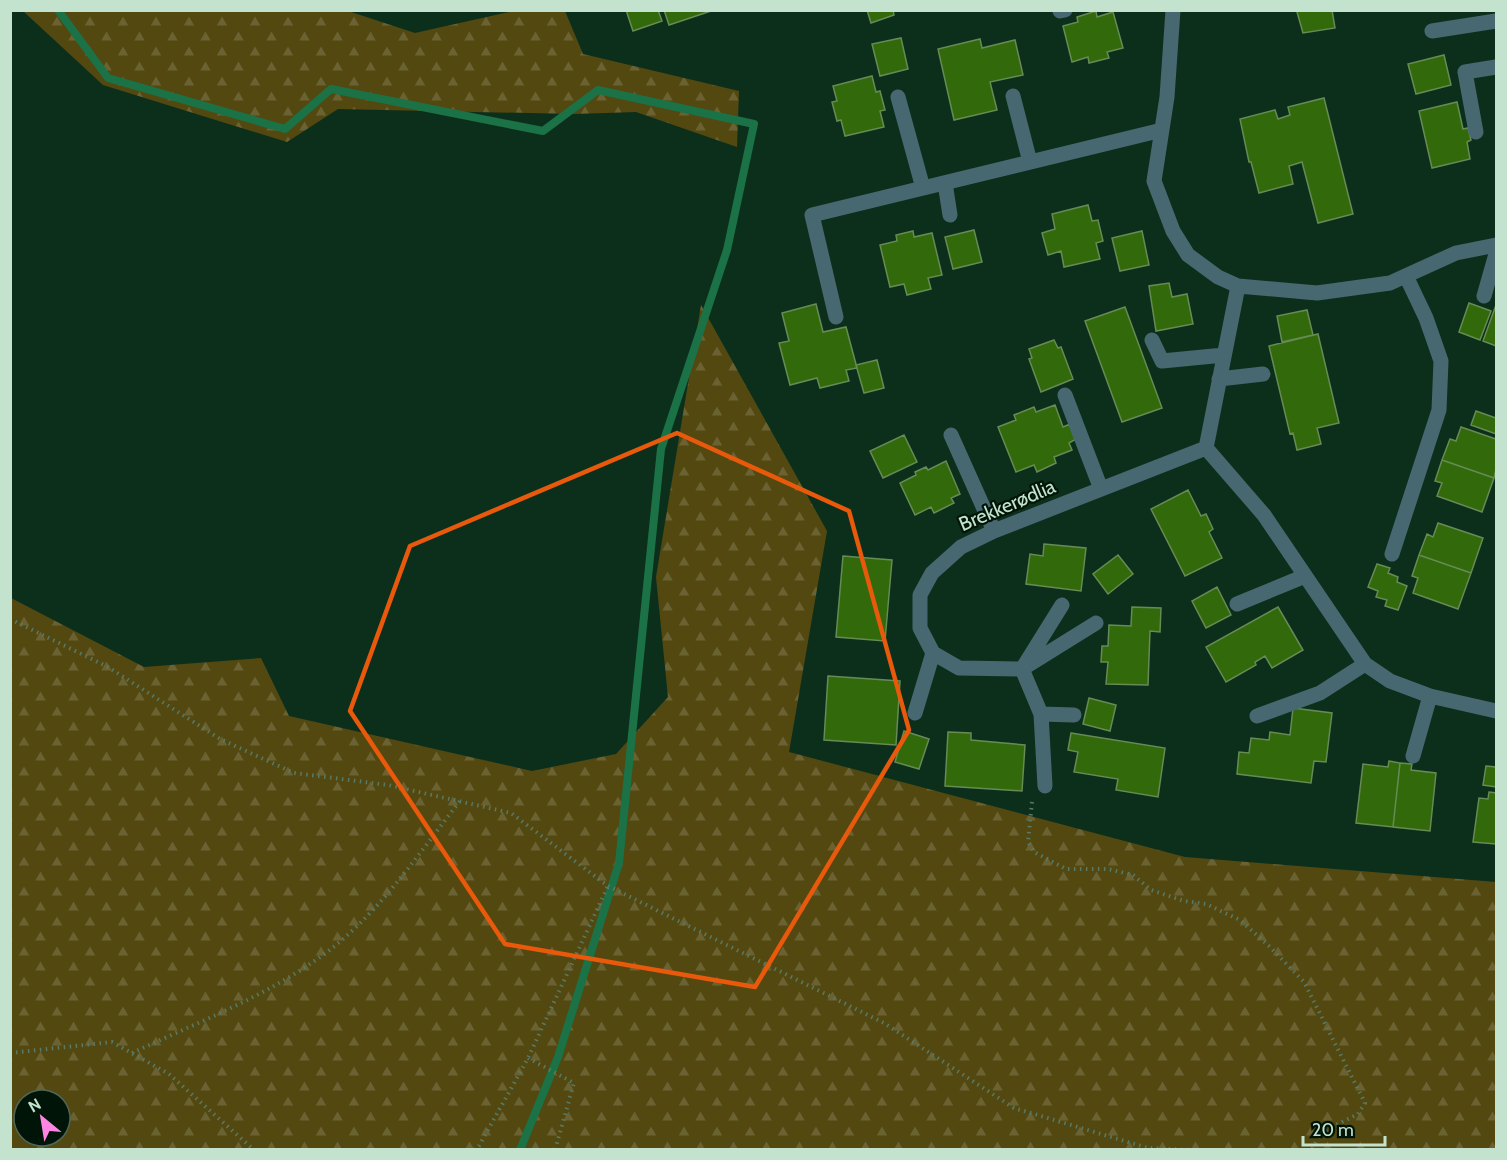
<svg xmlns="http://www.w3.org/2000/svg" width="1507" height="1160" font-family="Cabin,sans-serif">
<style>
.forest{fill:url(#forest-firs);fill-rule:evenodd}
.lines{fill:none;stroke-linecap:round;stroke-linejoin:round}
.stream{stroke:#1b7247;stroke-width:8}
.building{fill:#32690b;stroke:#668b55;stroke-width:1.5}
.path{stroke:#587a66;stroke-width:4;stroke-dasharray:1.5 4.5;stroke-linecap:butt}
.minor{stroke:#486871;stroke-width:15}
.marked{fill:none;stroke:#e8590c;stroke-width:4.5;stroke-linejoin:round}
.labels{text-anchor:middle;stroke-width:4.5;stroke-linejoin:round;paint-order:stroke}
.street-label{font-size:20px;fill:#c3e3ce;stroke:#001508}
</style>
<defs>
<pattern id="forest-firs" width="22" height="20" patternUnits="userSpaceOnUse" patternTransform="scale(1.5)"><rect width="22" height="20" fill="#534810"/><path d="M5 1l3.5 6h-7zM16 11l3.5 6h-7z" fill="#6a6232"/></pattern>
</defs>
<rect width="100%" height="100%" fill="#0c2f1c"/>
<path class="forest" d="M23,11H348L415,33L513,11H565L583,54L739,91L737,147L636,112L574,114L338,109L287,142L103,85Z
M701,305L827,531L789,752L1185,857L1496,882V1149H11V598L144,667L261,658L289,716L532,771L616,754L668,697L656,577ZM24,1100H60V1136H24Z"/>
<g class="lines">
<path class="stream" d="M58,10L108,78L285,129L331,89L543,131L598,90L754,124L727,250L661,449L619,863L558,1057L520,1150"/>
</g>
<path class="building" d="M626,10H658L662,21L633,31Z
M664,10H714L669,25Z
M867,10H893L894,15L871,23Z
M1299,10H1332L1335,28L1303,33L1297,12Z
M1096,11L1097,17L1113,12L1123,48L1107,52L1109,58L1089,63L1088,57L1072,62L1063,26L1078,22L1077,17Z
M901,38L908,69L880,76L872,44Z
M980,39L982,48L1015,40L1023,75L990,82L997,110L954,120L938,49Z
M1444,55L1451,85L1416,94L1408,64Z
M872,76L876,92L880,91L885,110L880,111L884,127L845,136L841,120L837,121L832,102L837,101L833,86Z
M1324,98L1353,214L1318,223L1302,162L1289,166L1293,184L1259,193L1251,162H1249L1240,119L1275,110L1278,119L1290,115L1288,107Z
M1457,102L1463,129L1468,128L1471,140L1467,142L1470,159L1432,168L1419,111Z
M1088,205L1092,221L1098,220L1103,241L1096,243L1100,259L1064,267L1061,251L1048,255L1042,233L1055,229L1052,214Z
M974,230L982,262L953,269L945,237Z
M913,231L914,237L932,233L942,275L928,278L931,289L907,295L904,284L890,287L880,245L897,241L896,235Z
M1142,231L1149,265L1120,271L1112,238Z
M1169,283L1172,297L1187,294L1193,324L1156,331L1149,286Z
M1469,303L1491,311L1480,340L1459,332Z
M816,304L823,332L846,327L857,368L846,370L849,381L820,388L817,378L790,385L779,343L789,341L782,313Z
M1496,305V346L1483,341Z
M1125,307L1162,408L1122,422L1085,321Z
M1307,310L1313,335L1282,342L1277,316Z
M1318,334L1339,423L1317,428L1321,444L1297,450L1293,433L1290,434L1269,346Z
M1054,340L1058,348L1061,347L1073,379L1041,392L1029,359L1032,358L1029,349Z
M877,360L884,388L864,393L856,365Z
M1055,405L1063,427L1070,424L1076,439L1069,443L1072,450L1054,457L1056,463L1037,472L1034,465L1016,472L998,427L1016,420L1014,415L1034,407L1036,412Z
M1476,411L1496,418V434L1471,425Z
M1461,427L1496,439V469L1494,478L1442,460L1450,439L1456,441Z
M904,435L917,462L883,478L870,451Z
M1442,460L1494,478L1482,512L1437,496L1442,483L1435,481Z
M946,461L960,494L951,498L954,503L934,513L931,507L915,515L900,483L916,475L915,472L926,467L928,470Z
M1188,490L1201,516L1206,514L1213,529L1209,532L1222,558L1185,576L1151,509Z
M1438,523L1483,538L1471,573L1419,555L1427,534L1433,537Z
M1044,544L1086,548L1081,591L1026,584L1030,554L1043,556Z
M1118,555L1133,574L1108,594L1093,574Z
M1419,555L1471,573L1458,609L1413,593L1418,578L1412,576Z
M843,556L892,560L885,641L836,637Z
M1377,564L1390,568L1388,573L1398,577L1397,582L1407,586L1398,610L1385,606L1387,600L1376,597L1378,591L1368,587Z
M1217,587L1231,615L1206,628L1192,601Z
M1132,607L1161,608L1160,632L1150,631L1148,685L1106,684L1108,662H1101L1102,646H1108L1109,625L1131,626Z
M1278,607L1303,650L1272,668L1265,656L1255,662L1256,665L1226,682L1206,647Z
M828,676L900,681L896,745L824,740Z
M1089,698L1116,705L1110,731L1083,724Z
M1293,708L1332,713L1326,762L1314,761L1311,783L1237,774L1239,752L1249,753L1251,738L1269,740L1270,732L1290,735Z
M904,731L929,739L919,769L895,762Z
M948,732L971,733V740L1025,745L1022,791L945,786Z
M1071,733L1165,748L1158,797L1116,790L1118,779L1074,772L1078,752L1068,750Z
M1389,761L1400,763L1393,827L1356,823L1363,764L1388,767Z
M1400,763L1412,764L1411,770L1436,773L1430,831L1393,827Z
M1486,766L1496,767V787L1483,785Z
M1489,792L1496,793V844L1473,842L1479,798L1488,799Z"/>
<g class="lines">
<path class="path" d="M10,619L108,667L220,739L294,773L388,785L511,813L608,886L884,1023L1014,1108L1148,1148L1195,1150
M1032,802L1028,842L1034,852L1066,869H1108L1133,875L1151,890L1184,901L1206,904L1240,920L1270,947L1304,982L1365,1103L1358,1114L1320,1133L1312,1150
M10,1053L112,1042L169,1074L254,1150
M132,1053C198,1022 268,996 327,952C380,912 419,853 460,801
M528,1058L574,1083L555,1150
M474,1150L479,1146L528,1058L608,886"/>
<path class="minor" d="M1173,10L1167,97L1154,181L1173,231L1188,255L1218,277L1238,286L1317,293L1390,283L1456,253L1496,245
M1060,11L1065,10
M1432,31L1496,21
M1013,96L1030,162
M898,97L923,188
M1476,132L1465,72L1496,67
M945,183L950,215
M1238,286L1206,448L1264,515L1365,664L1390,681L1430,696L1496,711
M1484,296L1496,254
M836,317L812,215L1162,130
M1152,340L1162,361L1224,355
M1219,379L1263,374
M1065,395L1101,489
M951,435L994,531
M1392,554L1439,410L1441,361L1426,318L1406,276
M1237,604L1305,576
M1024,666L1062,605
M1022,669L959,668L933,653L920,628V595L932,573L961,547L994,531L1206,448
M1022,669L1041,714L1045,786
M1022,669L1096,623
M915,713L933,653
M1041,714L1074,715
M1257,716L1320,693L1365,664
M1413,756L1430,696"/>
</g>
<path class="marked" d="M677,433L849,511L909,730L755,987L505,944L350,711L410,546Z"/>
<g class="labels">
<g class="street-label">
<text transform="translate(1007 505) rotate(-23)" y="7">Brekkerødlia</text>
</g>
</g>
<rect width="1507" height="1160" fill="none" stroke="#c3e3ce" stroke-width="24"/>
<g transform="translate(42 1118) rotate(330)"><circle r="28" fill="#001508" stroke="#4e6757" stroke-width="1.5"/>
<path d="M0-4.5L10 22L0 15L-10 22Z" fill="#fd86e2"/>
<text y="-9" font-size="16" font-weight="bold" text-anchor="middle" fill="#c3e3ce">N</text>
</g>
<path d="M1303 1136v9h82v-9" fill="none" stroke="#c3e3ce" stroke-width="3"/>
<text x="1312" y="1136" font-size="18" fill="#c3e3ce" stroke="#001508" stroke-width="4.5" paint-order="stroke">20 m</text>
</svg>
